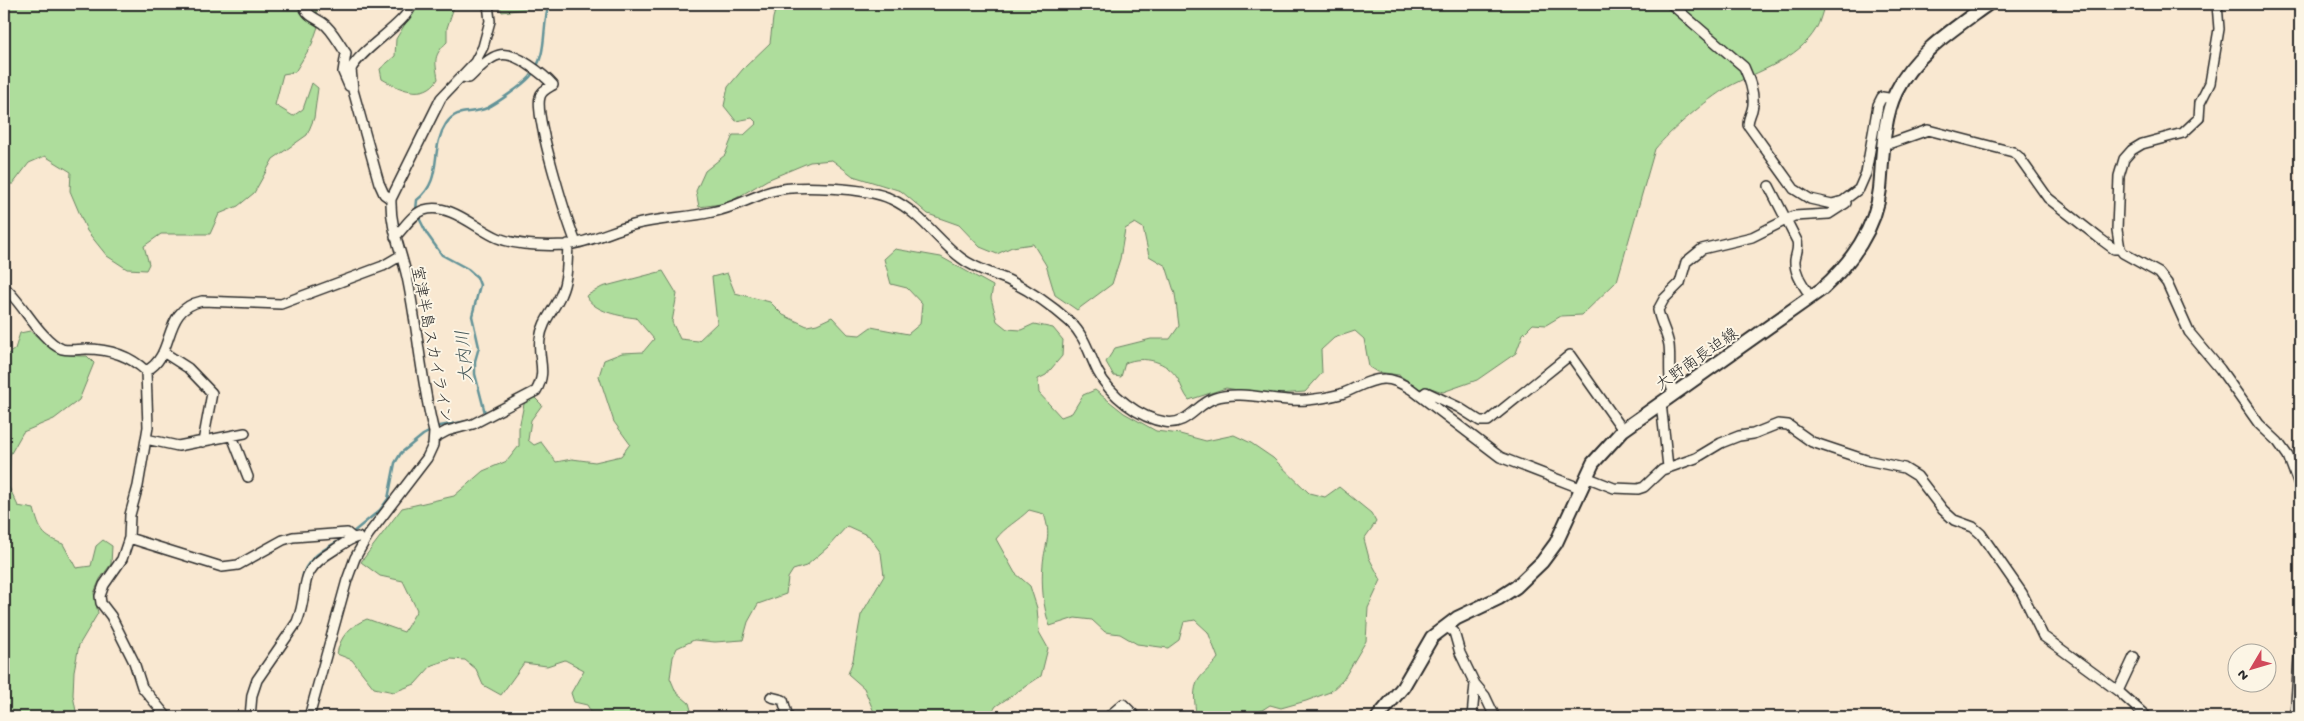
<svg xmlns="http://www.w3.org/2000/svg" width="2304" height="721" font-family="'Gochi Hand','Klee One',sans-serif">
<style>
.green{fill:#aedd9c;stroke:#6c8464}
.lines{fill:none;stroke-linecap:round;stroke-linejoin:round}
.stream{stroke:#639398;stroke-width:2.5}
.minor-casing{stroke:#2b2b2b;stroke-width:12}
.secondary-casing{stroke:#2b2b2b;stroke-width:16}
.minor{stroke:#fcf5e5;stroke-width:9}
.secondary{stroke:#fcf5e5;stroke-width:12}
.labels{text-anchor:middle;stroke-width:4;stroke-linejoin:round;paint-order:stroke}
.street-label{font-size:16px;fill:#2b2b2b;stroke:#fcf5e5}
.water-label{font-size:18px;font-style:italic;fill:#425658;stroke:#fcf5e5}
</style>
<rect width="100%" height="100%" fill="#f9e8d1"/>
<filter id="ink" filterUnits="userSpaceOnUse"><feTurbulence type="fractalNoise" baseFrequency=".02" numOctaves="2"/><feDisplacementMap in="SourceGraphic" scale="10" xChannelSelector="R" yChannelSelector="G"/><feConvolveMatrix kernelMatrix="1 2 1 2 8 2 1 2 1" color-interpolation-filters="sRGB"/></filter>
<g filter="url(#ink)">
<path class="green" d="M4,4H309L316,8L320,21L312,44L295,72L283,74L275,105L293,116L303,109L312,83L318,88L314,118L307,135L273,159L254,193L238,206L219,214L210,234H161L144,246L149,264L146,270L127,269L107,256L87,231L70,191L71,172L45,156L29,163L13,184H4Z
M417,4H455L447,28V42C433,56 435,60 438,79C424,101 399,89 382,79L380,69L395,56L396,39Z
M499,4H542L540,7L502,12Z
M777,4L812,5L1825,4C1822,12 1820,22 1816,29C1798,60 1757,71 1728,87C1706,100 1671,130 1655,149L1617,281L1582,315L1561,316L1546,325L1533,324L1523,334L1516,353L1477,380L1443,392L1428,387L1420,389L1399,375L1377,372L1369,367L1364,339L1355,331L1334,338L1321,350L1322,373L1305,392L1266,395L1226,388L1189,400C1184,394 1182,387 1178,379C1167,361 1144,355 1125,363L1121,377L1114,376L1106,362L1115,348L1151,339H1170L1179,326L1175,294L1166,266L1149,256L1143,228L1135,223L1125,229L1120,259L1112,284L1077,310L1055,295L1046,265L1033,244L1012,247L997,254L980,247L959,225L928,214L901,191L853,176L832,160L810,162L767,180L728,203L699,207L696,191L705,171L725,155L733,135H744L757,123L752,118L736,121L724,106L728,87L743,69L770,43L773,18Z
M895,249L941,257L993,286L991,298L997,321L1007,329L1021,330L1034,324L1053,328L1063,340L1062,356L1046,375L1038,379L1039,393L1061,417L1072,413L1083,395L1095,390L1124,413L1156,431L1180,434L1206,441L1234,435L1251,443L1273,458L1309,493L1325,497L1339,487L1371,513L1376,522L1364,539L1369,558L1381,580L1368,608L1366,641L1343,680L1330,692L1306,701L1281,708L1270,705L1259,712L1255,717H1199L1196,714C1195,703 1192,689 1199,679C1205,671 1211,668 1218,658L1208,632L1195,620L1184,622L1179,640L1168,648L1137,644L1120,634L1105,632L1092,620L1075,618L1050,626C1043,609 1041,582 1043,564C1045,542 1052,538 1044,514L1029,510C1018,521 1005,527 996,539L1015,573L1030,586L1037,608L1039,632L1048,648L1041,676L996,706L989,717H876L864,688L848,674L853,660L861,615L884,576L881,553L869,536L847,526L828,547L806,566L793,570L788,578L786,594L758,604L748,622L743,640L715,642L694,640L677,648L673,657L670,678L676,692L689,703L693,717H594L587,705L574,702L571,693L584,670L565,660L547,666L524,663L501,695L483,685L476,669L465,660L451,659L432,665L415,684L394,692L374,688L352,660L337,654C340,636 350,626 367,619L404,632L417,610L403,581L380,576L361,562L402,508L454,496L483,471L507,461L519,446V428L524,404L533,396L542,405L531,420L528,440L534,445L541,442L556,462L572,459L595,462L621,456L630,444L614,422L599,376L604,360L622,353L643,352L654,339L636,318C620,316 594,312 586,296L602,287L663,271L677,294L672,322L680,339L698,341L717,323L712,277L727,273L735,293L770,302L783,315L807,326L817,324L832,317L848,334L860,335L871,327L908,334L920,324L922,304L907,288L891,284L884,259Z
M30,331C50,347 60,357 87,356L94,363L79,400L54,419L23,432L10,455L9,487L18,506L34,509C40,531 42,536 63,544L76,568L91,566L96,546L103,540L112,546L111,564L100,579L94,593L98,613L79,645L74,671L73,695L77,717H4V357L15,349L20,333Z"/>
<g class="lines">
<path class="stream" d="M416,210L417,200C444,179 429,150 446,124C457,107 471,115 487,108C497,103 523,85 530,77C549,54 541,28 549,4
M418,216L427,234L442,255L468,269L477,277L480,285L472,316L479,347L475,361V374L485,413L482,415
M352,533L380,510L388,499L395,463L401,453L423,435L440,426L473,420
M302,579C305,556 330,547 347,536
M255,676L268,658"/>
<g class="minor-casing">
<path id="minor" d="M303,4C307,16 314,17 323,23C332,29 339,44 346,53L343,72L349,86
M1671,4L1744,67C1750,80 1756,96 1752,110C1750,116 1748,119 1748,125L1794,189L1810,199L1832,204L1843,201L1859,189L1866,173L1878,105L1882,97L1894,99
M2217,4L2219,29L2210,83L2200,103L2199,118L2183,133L2142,144L2132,150L2124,159L2119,176L2117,230L2120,249L2123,253L2159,273L2167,283L2189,332L2220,369L2259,424L2278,442L2288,456L2300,488
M462,77L469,78C492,56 500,45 529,65C538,71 546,77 553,85C548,88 541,91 540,97C534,116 567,220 576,243
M1884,143H1891L1928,130L2013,152L2019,157L2048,198L2099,238L2114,249H2120
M1769,186L1797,241C1799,249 1796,253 1795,260C1794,274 1804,286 1811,297
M391,199L384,194L379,183L353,90L351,69C363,47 406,24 412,4
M395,237C404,228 412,214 424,210C450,202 476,229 498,238C518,246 545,246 567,245C590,242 611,231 633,225C659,218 686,218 712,212C734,208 751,197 772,191C795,184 870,188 891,199C920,212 937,240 961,258C975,269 992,273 1008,280C1031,291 1051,305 1070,322C1085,336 1089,354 1098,372C1110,395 1139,418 1165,422C1188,426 1196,404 1215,398C1242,389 1278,403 1307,400C1318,399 1330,397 1341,394C1355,389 1369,379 1384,379C1394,379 1402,384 1411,389L1500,457L1580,488
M4,287C23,303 40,340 62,349C69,351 79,349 86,349C109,349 129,355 146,371L148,427L138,486L130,515L129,538L122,559L104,585L100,596L101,603L111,616L134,662L142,687L167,717
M163,352L188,368L212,393L203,442
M146,371C177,355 160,310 202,301L281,304L383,266L400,256
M1674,393C1667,382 1671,360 1669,345C1667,333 1660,322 1658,310L1664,299L1680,283L1686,262L1702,249L1752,237L1794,216L1829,214L1846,203
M1421,396L1426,392L1458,407L1480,421H1488L1570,355L1623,430
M1661,403L1668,467
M232,436L248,477
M434,438L447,431L473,424L536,391C548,371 537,357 540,339C542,321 555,309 561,294C568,278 567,261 568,244
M146,439L178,446L245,433
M1586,477L1614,488L1638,489L1644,487L1662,470L1696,458L1721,443L1739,436L1753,434L1778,424L1788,425L1812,442L1866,460L1904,468L1917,476L1943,510L1954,520L1973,527L1981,534L2022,593L2043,636L2118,691L2147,717
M129,538L222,567L238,565L283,540L293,537L347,533L353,538
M1445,626L1454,632L1460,653L1475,684L1472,717
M1475,684L1485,696L1495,717
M2118,691L2134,657
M771,697L783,700L788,717
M250,717L252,695L257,680L297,622C311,587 294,574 334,550C342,545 349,539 358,537
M309,717L347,580L355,558L368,535L427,458L433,445L434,432C421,382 418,328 407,277C401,250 390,227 391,199L441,98L475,62L483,47L490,21L488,4
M1108,717L1123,704L1136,717
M2295,717L2300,643"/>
</g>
<g class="secondary-casing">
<path id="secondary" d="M1378,717L1403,687L1432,637L1457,618L1499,598L1516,587L1542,562L1556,543L1593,463L1623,430L1822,289C1851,263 1876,228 1880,189C1883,158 1882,121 1896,92C1915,53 1954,29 1988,4"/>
</g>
<use href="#minor" class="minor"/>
<use href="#secondary" class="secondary"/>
</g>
</g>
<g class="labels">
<g class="street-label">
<text transform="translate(433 344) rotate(79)" y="6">室津半島スカイライン</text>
<text transform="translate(1696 358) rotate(-35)" y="6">大野南長迫線</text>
</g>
<g class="water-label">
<text transform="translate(464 357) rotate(-95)" y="6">大内川</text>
</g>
</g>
<rect width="2304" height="721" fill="none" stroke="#fcf5e5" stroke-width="20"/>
<rect x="10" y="10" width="2284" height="701" fill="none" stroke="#2b2b2b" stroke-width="2" filter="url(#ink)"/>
<g transform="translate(2252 668) rotate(232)"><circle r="24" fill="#fcf5e5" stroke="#a8a49b"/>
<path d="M0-4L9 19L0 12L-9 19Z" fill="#d1495b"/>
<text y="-8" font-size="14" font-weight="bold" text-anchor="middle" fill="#2b2b2b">N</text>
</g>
</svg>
